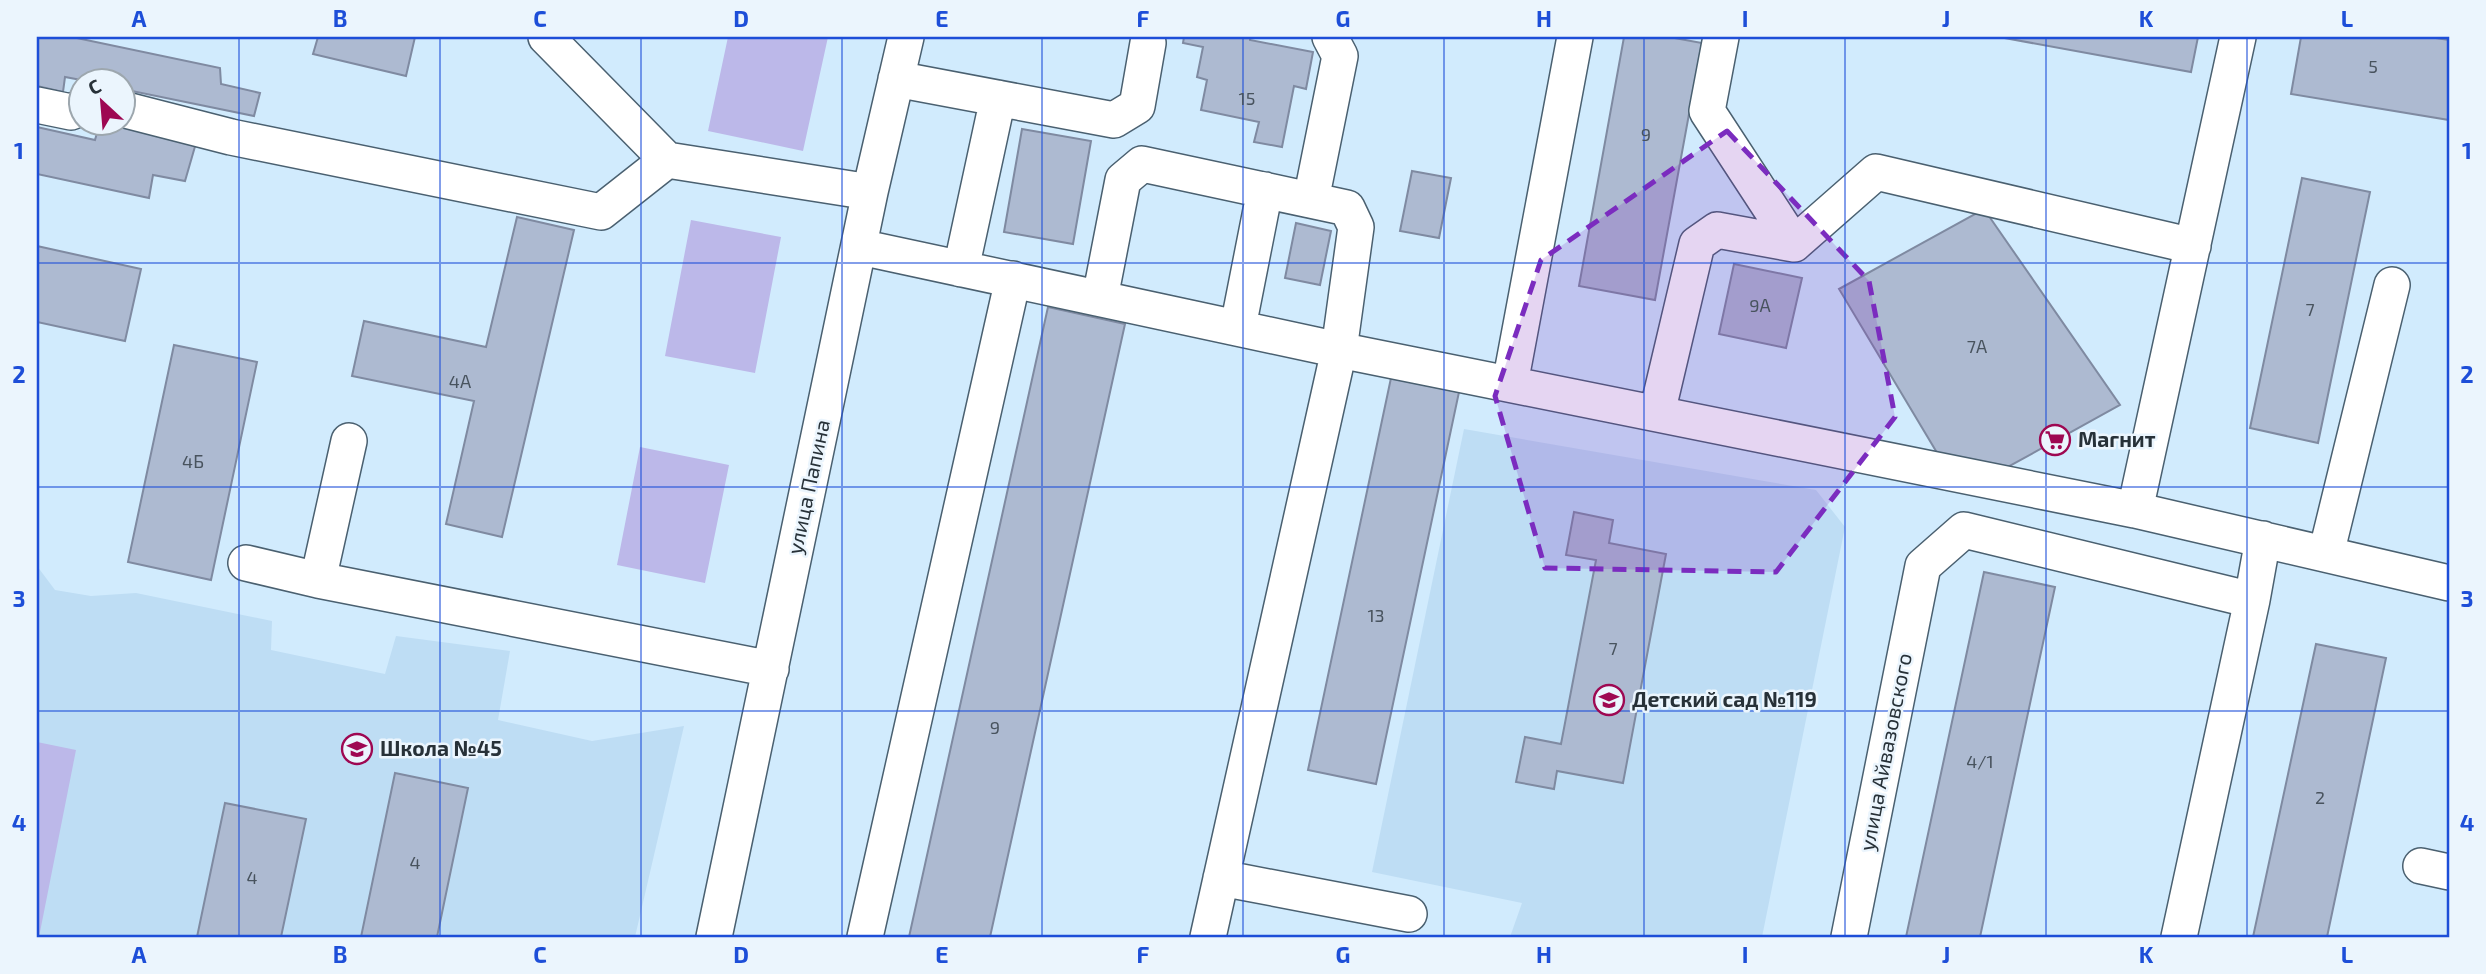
<svg xmlns="http://www.w3.org/2000/svg" width="2486" height="974" font-family="'Exo 2',sans-serif">
<style>
.built{fill:#beddf4}
.green{fill:#bcb8e9}
.building{fill:#adbad1;stroke:#7f8aa1;stroke-width:2}
.lines{fill:none;stroke-linecap:round;stroke-linejoin:round}
.minor-casing{stroke:#4a6070;stroke-width:38}
.minor{stroke:#fff;stroke-width:35}
.marked{fill:#7b2cbf;fill-opacity:0.2;stroke:#7b2cbf;stroke-width:5;stroke-dasharray:14 9;stroke-linejoin:round}
.grid{fill:none;stroke:#1d4ed8;stroke-width:2;stroke-opacity:0.55}
.labels{text-anchor:middle;stroke-width:5;stroke-linejoin:round;paint-order:stroke}
.number-label{font-size:18px;fill:#48535e}
.poi-label{font-size:21px;font-weight:bold;fill:#273138;stroke:#ebf5fd;text-anchor:start}
.street-label{font-size:21px;fill:#273138;stroke:#ebf5fd}
.neatline{fill:none;stroke:#1d4ed8;stroke-width:2.5}
.grid-label{font-size:23px;text-anchor:middle;font-weight:bold;fill:#1d4ed8}
</style>
<rect width="100%" height="100%" fill="#d1ebfd"/>
<path class="built" d="M1464,429L1816,490L1845,527L1762,937H1510L1522,903L1372,872Z
M37,566L55,590L91,596L136,593L272,621L271,650L385,674L396,636L510,651L498,720L592,741L684,726L635,937H37Z"/>
<path class="green" d="M728,37H828L803,151L708,131Z
M691,220L781,237L755,373L665,356Z
M640,447L729,465L705,583L617,565Z
M37,742L76,750L39,937H37Z"/>
<path class="building" d="M37,37H72L220,68L221,84L260,93L254,116L122,89V80H81L65,77L63,92L37,86Z
M318,37H415L406,76L313,54Z
M1184,37H1250V40L1313,52L1306,89L1294,86L1282,147L1254,142L1259,122L1201,110L1207,80L1197,77L1203,47L1183,43Z
M1624,37H1669L1702,43L1655,300L1579,286Z
M1999,37H2198L2191,72Z
M2301,37H2429L2449,40V120L2291,94Z
M100,122H108L196,143L185,181L153,175L149,198L37,174V127L95,140Z
M1022,129L1091,141L1073,244L1004,232Z
M1412,171L1451,178L1439,238L1400,231Z
M2302,178L2370,192L2318,443L2250,428Z
M1984,209L2120,405L2006,468L1939,456L1839,289Z
M517,217L574,230L502,537L446,524L474,401L352,376L364,321L486,347Z
M1296,223L1331,231L1320,285L1285,278Z
M37,246L141,269L125,341L37,322Z
M1734,264L1802,278L1786,348L1719,334Z
M1048,307L1125,324L990,937H909Z
M174,345L257,362L211,580L128,562Z
M1391,378L1459,392L1376,784L1308,770Z
M1574,512L1613,520L1609,543L1666,554L1623,783L1557,771L1554,789L1516,782L1525,737L1561,744L1596,560L1566,555Z
M1984,572L2055,587L1980,937H1906Z
M2316,644L2386,658L2327,937H2253Z
M395,773L468,788L437,937H361Z
M225,803L306,819L281,937H197Z"/>
<g class="lines">
<g class="minor-casing">
<path id="minor" d="M546,37L667,160L870,192
M1721,37L1707,111L1794,244
M896,79L1114,120L1137,106L1148,43
M37,105L71,112L80,108
M122,109L231,137L601,212L667,160
M1311,200L1340,56L1330,37
M860,247L1339,350L2135,510L2449,583
M961,269L998,98
M1100,298L1123,180L1142,164L1347,208L1356,227L1339,350L1208,937
M1238,327L1265,190
M1510,384L1575,37
M1657,413L1697,244L1717,230L1794,244L1876,172L2193,246
M2135,510L2238,37
M2326,554L2392,285
M246,563L318,580L771,669
M318,580L349,441
M2421,866L2449,872
M1221,878L1409,914
M714,937L870,192L906,37
M865,937L1013,279
M1849,937L1923,566L1964,530L2252,600L2263,539
M2179,937L2252,600"/>
</g>
<use href="#minor" class="minor"/>
</g>
<path class="marked" d="M1727,131L1869,281L1895,417L1776,572L1545,568L1495,396L1541,260Z"/>
<path class="grid" d="M239,37V937M440,37V937M641,37V937M842,37V937M1042,37V937M1243,37V937M1444,37V937M1644,37V937M1845,37V937M2046,37V937M2247,37V937M37,263H2449M37,487H2449M37,711H2449"/>
<defs>
<g id="supermarket-ring" transform="scale(1.575)"><circle r="9.5" fill="#ebf5fd" stroke="#9e0852" stroke-width="1.5"/><path d="M-6-5.5h2.5l.6 2H6L4.5 2H-2.5L-4.4-4H-6ZM-1.5 3.2a1.3 1.3 0 1 0 .1 0ZM3 3.2a1.3 1.3 0 1 0 .1 0Z" fill="#9e0852"/></g>
<g id="school-ring" transform="scale(1.575)"><circle r="9.5" fill="#ebf5fd" stroke="#9e0852" stroke-width="1.5"/><path d="M0-5L7-2L0 1L-7-2ZM-4 1L0 2.5L4 1V4Q0 6-4 4Z" fill="#9e0852"/></g>
</defs>
<g fill-rule="evenodd">
<use href="#supermarket-ring" x="2055" y="440"/>
<use href="#school-ring" x="1609" y="700"/>
<use href="#school-ring" x="357" y="749"/>
</g>
<g class="labels">
<g class="number-label">
<text x="2373" y="73">5</text>
<text x="1247" y="105">15</text>
<text x="1646" y="141">9</text>
<text x="1760" y="312">9А</text>
<text x="2310" y="316">7</text>
<text x="1977" y="353">7А</text>
<text x="460" y="388">4А</text>
<text x="193" y="468">4Б</text>
<text x="1376" y="622">13</text>
<text x="1613" y="655">7</text>
<text x="995" y="734">9</text>
<text x="1980" y="768">4/1</text>
<text x="2320" y="804">2</text>
<text x="415" y="869">4</text>
<text x="252" y="884">4</text>
</g>
<g class="poi-label">
<text x="2078" y="447">Магнит</text>
<text x="1632" y="707">Детский сад №119</text>
<text x="380" y="756">Школа №45</text>
</g>
<g class="street-label">
<text transform="translate(809 487) rotate(-78)" y="7">улица Папина</text>
<text transform="translate(1886 752) rotate(-79)" y="7">улица Айвазовского</text>
</g>
</g>
<rect width="2486" height="974" fill="none" stroke="#ebf5fd" stroke-width="77"/>
<g transform="translate(102 102) rotate(334)"><circle r="33" fill="#ebf5fd" stroke="#9da7ae" stroke-width="2"/>
<path d="M0-5L12 26L0 18L-12 26Z" fill="#9e0852"/>
<text y="-10" font-size="19" font-weight="bold" text-anchor="middle" fill="#273138">С</text>
</g>
<rect x="38" y="38" width="2410" height="898" class="neatline"/>
<g class="grid-label">
<text x="139" y="27">A</text>
<text x="340" y="27">B</text>
<text x="540" y="27">C</text>
<text x="741" y="27">D</text>
<text x="942" y="27">E</text>
<text x="1143" y="27">F</text>
<text x="1343" y="27">G</text>
<text x="1544" y="27">H</text>
<text x="1745" y="27">I</text>
<text x="1946" y="27">J</text>
<text x="2146" y="27">K</text>
<text x="2347" y="27">L</text>
<text x="19" y="159">1</text>
<text x="2467" y="159">1</text>
<text x="19" y="383">2</text>
<text x="2467" y="383">2</text>
<text x="19" y="607">3</text>
<text x="2467" y="607">3</text>
<text x="19" y="831">4</text>
<text x="2467" y="831">4</text>
<text x="139" y="963">A</text>
<text x="340" y="963">B</text>
<text x="540" y="963">C</text>
<text x="741" y="963">D</text>
<text x="942" y="963">E</text>
<text x="1143" y="963">F</text>
<text x="1343" y="963">G</text>
<text x="1544" y="963">H</text>
<text x="1745" y="963">I</text>
<text x="1946" y="963">J</text>
<text x="2146" y="963">K</text>
<text x="2347" y="963">L</text>
</g>
</svg>
